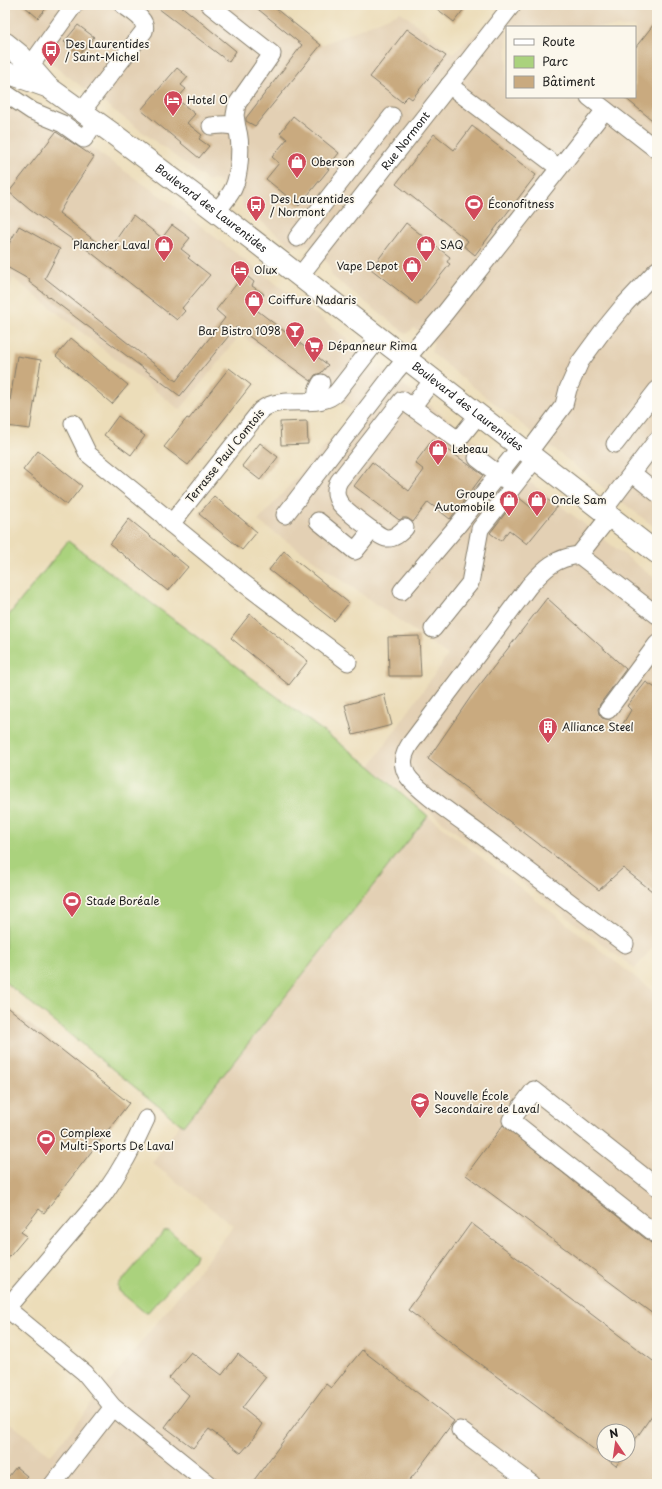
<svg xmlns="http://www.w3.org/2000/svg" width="662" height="1489" font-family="'Playpen Sans',sans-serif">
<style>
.built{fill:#e3d0b4;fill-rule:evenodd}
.green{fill:#aad27d;stroke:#63774c}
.building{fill:#c9aa7f}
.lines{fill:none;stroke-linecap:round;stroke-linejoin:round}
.minor-casing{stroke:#847c6a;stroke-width:19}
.major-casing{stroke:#847c6a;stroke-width:23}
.minor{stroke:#fff;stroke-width:17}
.major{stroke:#fff;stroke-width:21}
.labels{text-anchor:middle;stroke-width:3.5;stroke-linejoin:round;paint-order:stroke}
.poi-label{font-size:11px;fill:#1c1c1c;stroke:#fbf7ec;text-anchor:start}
.street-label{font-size:11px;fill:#1c1c1c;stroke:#fbf7ec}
</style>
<rect width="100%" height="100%" fill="#fbf7ec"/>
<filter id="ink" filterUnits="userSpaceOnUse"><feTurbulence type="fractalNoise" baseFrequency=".025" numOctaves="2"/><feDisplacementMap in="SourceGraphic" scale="8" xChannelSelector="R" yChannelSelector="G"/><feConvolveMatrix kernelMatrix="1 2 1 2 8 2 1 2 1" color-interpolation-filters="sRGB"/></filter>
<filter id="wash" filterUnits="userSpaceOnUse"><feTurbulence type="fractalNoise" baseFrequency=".012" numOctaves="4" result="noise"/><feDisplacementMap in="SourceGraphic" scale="16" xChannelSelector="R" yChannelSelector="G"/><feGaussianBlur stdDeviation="0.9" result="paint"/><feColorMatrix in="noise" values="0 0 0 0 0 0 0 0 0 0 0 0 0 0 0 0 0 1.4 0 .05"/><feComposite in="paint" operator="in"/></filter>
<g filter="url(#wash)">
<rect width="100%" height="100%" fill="#ecddb9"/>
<path class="built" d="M5,5H271L321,45L401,12L453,54L507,5H657V529L472,386L431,352L434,343L414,328L406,334L332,276L329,264L308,245L293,247L243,207L241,198L218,181L207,180L53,65L5,26ZM507,27H635V97H507Z
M5,93L41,113L165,199L347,338L352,349L372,368L383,369L657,580V942L635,969L370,766L448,655L258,521L355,412L240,335L180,410L13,278L5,303Z
M428,816L657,994V1471L650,1484H5V1419L51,1455L234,1226L152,1163L215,1076ZM604,1431H628V1455H604Z"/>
<path class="green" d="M68,541L370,766L428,816L183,1126L5,982V694L7,691L5,689V620Z
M169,1230L196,1254L194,1260L148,1312L143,1311L119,1291L118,1286L164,1231Z"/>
<g id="blocks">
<path class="building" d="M23,5H49L38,18Z
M154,5H180L236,51L229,62Z
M253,5H271L321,45L255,126L246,121V118L302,45Z
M432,5H467L454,22Z
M657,20V124L624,97H635V48Z
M78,25L94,37L80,54L64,42Z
M407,29L446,56L412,99L408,96L402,102L370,77Z
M177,68L188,77L181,85L186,89L177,99L195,114L187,123L202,135L199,139L209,146L199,158L141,110Z
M293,116L339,153L327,168L329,169L299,206L266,179L279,163L272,157L287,139L280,133Z
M472,126L536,175L475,255L464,246L468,241L396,184L434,134L454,150Z
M56,132L94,157L71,192L59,213L108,251L133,215L162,238L172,225L190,238L181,249L190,256L188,258L210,275L182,308L185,311L177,320L89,251L30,210L9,192Z
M406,223L450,257L447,262L450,264L417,305L371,269Z
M19,226L60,249L45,278L176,381L225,318L216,310L242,277H248L254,282L252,286L264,294L254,308L328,365L321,373L315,375L311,381L236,327L180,396L29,282L30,280L5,266V251Z
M71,338L128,385L112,404L56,356Z
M17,356L41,360L30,429L6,426Z
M229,368L251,385L188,465L164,447L187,418L189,419Z
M118,416L145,436L131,455L104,435Z
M307,421L308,444L281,445L280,422Z
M433,439L483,475L450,519L428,502L413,522L407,518H403L399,520L354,486L372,462L409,491L424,470L415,463Z
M260,443L278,457L260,480L242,466Z
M38,451L82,486L67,505L23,470Z
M214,496L257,532L242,550L199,514Z
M543,496L557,507L527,544L509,530L501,541L490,533L518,497L533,509Z
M129,519L188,567L168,591L110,544Z
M284,551L349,603L334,621L269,570Z
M547,598L626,669L600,704L598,709L599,714L602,718L610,720L620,729L631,710L627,706L646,682L657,689V895L623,868L599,890L428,759L472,695Z
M250,614L308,661L289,685L231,638Z
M419,636L421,676H389L388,637Z
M384,694L392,725L353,735L345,705Z
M5,1005L129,1103L44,1213L39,1209L21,1232L27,1236L5,1262Z
M503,1125L651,1243L657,1245V1317L466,1175Z
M471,1223L657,1364V1408L628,1450V1431H604V1455H624L616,1466L408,1310Z
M362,1350L454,1421L417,1471L406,1484H251L326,1384L331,1388Z
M191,1352L222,1375L238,1354L266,1377L242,1408L262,1424L250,1443L241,1453L209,1429L193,1448L165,1427L189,1395L169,1378Z
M16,1467L27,1476L20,1484H5V1481Z"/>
</g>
</g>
<g filter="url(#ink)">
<use href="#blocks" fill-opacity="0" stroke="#847c6a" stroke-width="1"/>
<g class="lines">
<g class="minor-casing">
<g id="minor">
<path d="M210,5L272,54L237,104L235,115L237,128"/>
<path d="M23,76L74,5"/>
<path d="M449,85L559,168"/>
<path d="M5,93L32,111L63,124L84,139L96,121"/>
<path d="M589,97L657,150"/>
<path d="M82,111L144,31C148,19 131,11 123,5"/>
<path d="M211,126C220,125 229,123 237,128C242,143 240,175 233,189C229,197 222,205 216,212"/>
<path d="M297,238L392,116"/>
<path id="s1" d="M299,277L512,5"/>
<path d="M316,401L317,391L321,383"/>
<path d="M412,407L433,380"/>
<path d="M73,423L88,454L163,515L171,524L242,582L348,662"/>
<path d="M615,444L657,390"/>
<path d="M528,453L564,405L568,389L580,362L602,332L625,304L657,270"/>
<path d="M477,458L507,481"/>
<path d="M632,473L657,493"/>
<path d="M603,511L657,440"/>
<path d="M285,515L395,372L445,313L605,110"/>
<path d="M610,516L579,555L657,615"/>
<path d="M318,521L355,551L372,530"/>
<path d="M171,524L261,410C282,393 320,411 337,392L379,338"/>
<path d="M405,528C400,533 394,539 386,538C379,537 343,509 339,502C335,495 335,488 339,481L402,400L458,440L478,415"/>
<path d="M579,555C555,558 545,568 529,586L410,744C403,755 401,764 407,775C415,789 458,818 473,829C524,867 574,906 625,944"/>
<path d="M402,591L458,525L520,447"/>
<path d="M433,629L470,583L480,529L535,459"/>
<path d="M608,710L657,644"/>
<path d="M657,1187L534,1090L511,1120L657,1235"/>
<path d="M5,1307L85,1373L113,1407L209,1484"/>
<path d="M5,1310L104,1194C121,1170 134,1146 146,1119"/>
<path d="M460,1430L532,1484"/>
<path d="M53,1484L113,1407"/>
</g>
</g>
<g class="major-casing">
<g id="major">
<path id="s2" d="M5,43L21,56L48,87L112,133L222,216L657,553"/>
<path d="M5,72L48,87"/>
</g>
</g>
<use href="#minor" class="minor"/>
<use href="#major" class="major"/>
</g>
</g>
<defs>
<g id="bus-pin" transform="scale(1)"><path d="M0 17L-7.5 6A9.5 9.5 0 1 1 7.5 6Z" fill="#d1495b" stroke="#fbf7ec"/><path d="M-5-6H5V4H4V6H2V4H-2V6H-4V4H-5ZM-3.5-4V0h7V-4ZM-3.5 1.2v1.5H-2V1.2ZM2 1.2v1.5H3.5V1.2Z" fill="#fff"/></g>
<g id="hotel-pin" transform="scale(1)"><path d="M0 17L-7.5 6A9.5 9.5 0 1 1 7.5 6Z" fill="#d1495b" stroke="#fbf7ec"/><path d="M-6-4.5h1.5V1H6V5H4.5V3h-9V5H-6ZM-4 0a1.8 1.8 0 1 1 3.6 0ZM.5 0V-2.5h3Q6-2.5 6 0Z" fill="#fff"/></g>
<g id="shop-pin" transform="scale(1)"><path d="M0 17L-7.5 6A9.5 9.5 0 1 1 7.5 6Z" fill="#d1495b" stroke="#fbf7ec"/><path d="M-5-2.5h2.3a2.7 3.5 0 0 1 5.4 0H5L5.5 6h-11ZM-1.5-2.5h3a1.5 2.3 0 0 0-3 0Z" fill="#fff"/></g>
<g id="stadium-pin" transform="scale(1)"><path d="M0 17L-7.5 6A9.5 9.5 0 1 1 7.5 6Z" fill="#d1495b" stroke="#fbf7ec"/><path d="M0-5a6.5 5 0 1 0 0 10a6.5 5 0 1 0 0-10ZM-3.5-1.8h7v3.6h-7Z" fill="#fff"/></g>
<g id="bar-pin" transform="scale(1)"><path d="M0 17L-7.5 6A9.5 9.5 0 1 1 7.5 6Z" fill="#d1495b" stroke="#fbf7ec"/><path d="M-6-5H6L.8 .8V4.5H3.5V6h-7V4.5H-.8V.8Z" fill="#fff"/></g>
<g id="supermarket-pin" transform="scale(1)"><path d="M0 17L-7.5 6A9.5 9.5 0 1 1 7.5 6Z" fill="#d1495b" stroke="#fbf7ec"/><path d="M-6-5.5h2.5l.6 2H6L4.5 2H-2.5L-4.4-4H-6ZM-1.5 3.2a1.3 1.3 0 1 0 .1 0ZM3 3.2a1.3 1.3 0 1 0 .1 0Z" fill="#fff"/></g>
<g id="building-pin" transform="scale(1)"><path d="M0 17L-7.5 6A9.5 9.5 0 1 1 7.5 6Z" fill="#d1495b" stroke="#fbf7ec"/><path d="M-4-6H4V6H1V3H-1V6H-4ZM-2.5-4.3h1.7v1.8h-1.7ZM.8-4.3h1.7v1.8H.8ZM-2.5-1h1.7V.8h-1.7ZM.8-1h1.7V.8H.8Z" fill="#fff"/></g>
<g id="school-pin" transform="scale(1)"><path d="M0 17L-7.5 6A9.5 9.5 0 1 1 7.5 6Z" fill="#d1495b" stroke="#fbf7ec"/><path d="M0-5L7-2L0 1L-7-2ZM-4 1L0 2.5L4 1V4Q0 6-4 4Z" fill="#fff"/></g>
</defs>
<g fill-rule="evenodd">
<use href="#bus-pin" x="51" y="50"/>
<use href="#hotel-pin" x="173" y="100"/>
<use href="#shop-pin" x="297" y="162"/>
<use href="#stadium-pin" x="474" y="204"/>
<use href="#bus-pin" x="256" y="205"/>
<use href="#shop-pin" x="164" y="245"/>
<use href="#shop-pin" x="426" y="245"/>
<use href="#shop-pin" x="412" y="266"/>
<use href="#hotel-pin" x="240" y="270"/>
<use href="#shop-pin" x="254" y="300"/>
<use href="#bar-pin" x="295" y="331"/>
<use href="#supermarket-pin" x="314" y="346"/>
<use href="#shop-pin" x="438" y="449"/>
<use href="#shop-pin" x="509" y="500"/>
<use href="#shop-pin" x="537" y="500"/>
<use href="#building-pin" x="548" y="727"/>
<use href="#stadium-pin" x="72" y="901"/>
<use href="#school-pin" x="420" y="1102"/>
<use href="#stadium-pin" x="46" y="1139"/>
</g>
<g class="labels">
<g class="poi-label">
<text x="65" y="48">Des Laurentides<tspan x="65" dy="13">/ Saint-Michel</tspan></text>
<text x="187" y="104">Hotel O</text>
<text x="311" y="166">Oberson</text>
<text x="270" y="203">Des Laurentides<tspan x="270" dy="13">/ Normont</tspan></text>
<text x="488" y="208">Éconofitness</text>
<text x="150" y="249" text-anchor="end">Plancher Laval</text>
<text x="440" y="249">SAQ</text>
<text x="398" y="270" text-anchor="end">Vape Depot</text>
<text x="254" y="274">Olux</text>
<text x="268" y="304">Coiffure Nadaris</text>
<text x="281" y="335" text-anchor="end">Bar Bistro 1098</text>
<text x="328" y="350">Dépanneur Rima</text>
<text x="452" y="453">Lebeau</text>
<text x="495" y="498" text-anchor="end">Groupe<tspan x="495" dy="13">Automobile</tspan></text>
<text x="551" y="504">Oncle Sam</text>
<text x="562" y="731">Alliance Steel</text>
<text x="86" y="905">Stade Boréale</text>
<text x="434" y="1100">Nouvelle École<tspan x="434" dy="13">Secondaire de Laval</tspan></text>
<text x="60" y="1137">Complexe<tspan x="60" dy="13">Multi-Sports De Laval</tspan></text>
</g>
<g class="street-label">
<text dy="4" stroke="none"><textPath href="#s1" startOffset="173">Rue Normont</textPath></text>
<text dy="4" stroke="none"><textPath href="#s2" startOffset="265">Boulevard des Laurentides</textPath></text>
<text dy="4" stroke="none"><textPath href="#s2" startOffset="589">Boulevard des Laurentides</textPath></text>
<text transform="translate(225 456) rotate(-51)" y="4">Terrasse Paul Comtois</text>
</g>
</g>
<rect width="662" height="1489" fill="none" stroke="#fbf7ec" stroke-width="20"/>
<rect x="506" y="26" width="130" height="72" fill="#fbf7ec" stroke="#a29f99"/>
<rect x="514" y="39" width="20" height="6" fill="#ffffff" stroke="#a29f99"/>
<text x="542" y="46" font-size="12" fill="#1c1c1c">Route</text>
<rect x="514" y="56" width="20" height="12" fill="#aad27d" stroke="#a29f99"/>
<text x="542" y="66" font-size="12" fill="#1c1c1c">Parc</text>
<rect x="514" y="76" width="20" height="12" fill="#c9aa7f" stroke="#a29f99"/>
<text x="542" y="86" font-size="12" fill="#1c1c1c">Bâtiment</text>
<g transform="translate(616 1443) rotate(347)"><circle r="19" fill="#fbf7ec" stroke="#a29f99"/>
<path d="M0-3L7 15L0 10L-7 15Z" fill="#d1495b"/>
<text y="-6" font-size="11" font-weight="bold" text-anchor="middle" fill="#1c1c1c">N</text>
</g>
</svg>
